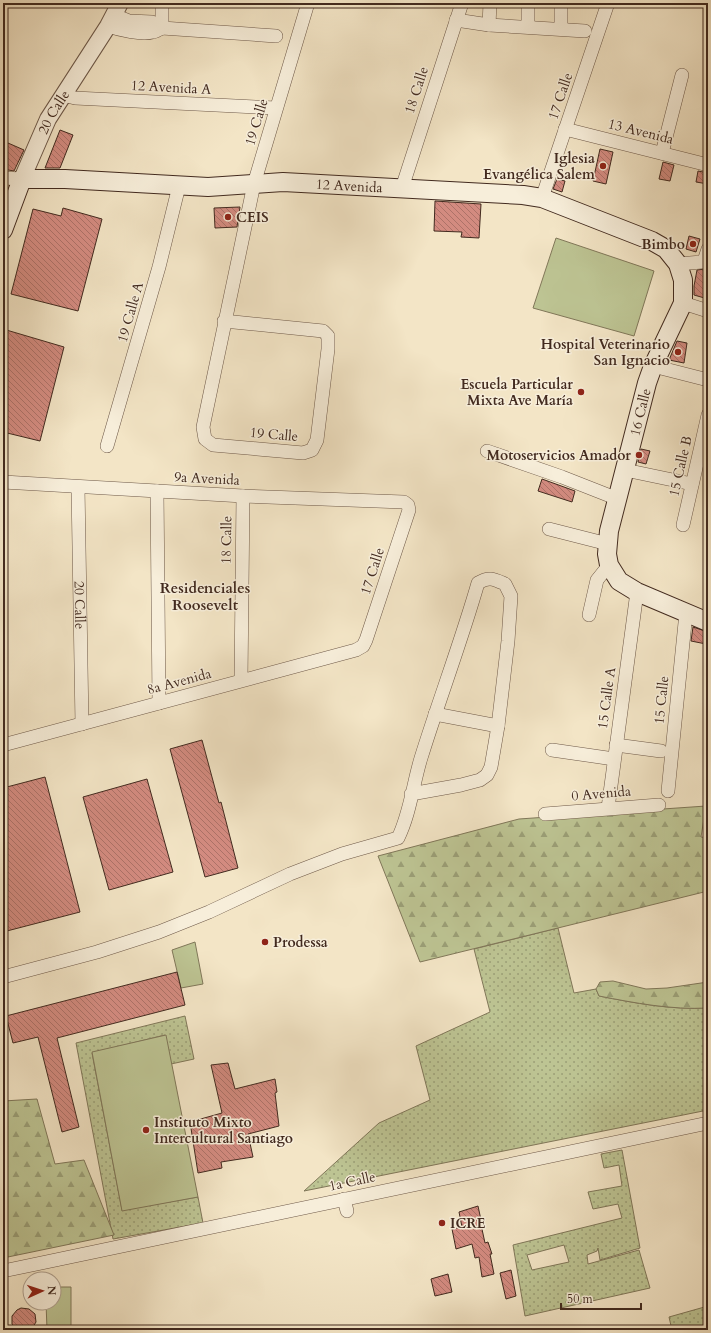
<svg xmlns="http://www.w3.org/2000/svg" width="711" height="1333" font-family="Cardo,serif">
<style>
.grass{fill:url(#grass-dots);stroke:#807759;fill-rule:evenodd}
.forest{fill:url(#forest-firs);stroke:#807759}
.garden{fill:#bdc493;stroke:#807759}
.building{fill:url(#building-back-hatch);stroke:#422a1f}
.lines{fill:none;stroke-linecap:round;stroke-linejoin:round}
.minor-casing{stroke:#6e5949;stroke-width:14}
.tertiary-casing{stroke:#6e5949;stroke-width:18}
.secondary-casing{stroke:#422a1f;stroke-width:20}
.minor{stroke:#f7eeda;stroke-width:13}
.tertiary{stroke:#f7eeda;stroke-width:16}
.secondary{stroke:#f7eeda;stroke-width:18}
.poi-dot{fill:#8f2418;stroke:#f7eeda;stroke-width:1.5}
.labels{text-anchor:middle;stroke-width:3;stroke-linejoin:round;paint-order:stroke}
.street-label{font-size:14px;fill:#422a1f;stroke:#f7eeda}
.poi-label{font-size:14px;font-weight:bold;fill:#422a1f;stroke:#f7eeda;text-anchor:end}
.neighbourhood-label{font-size:15px;font-weight:bold;fill:#422a1f;stroke:#f7eeda}
</style>
<defs>
<pattern id="grass-dots" width="8" height="8" patternUnits="userSpaceOnUse"><rect width="8" height="8" fill="#bdc493"/><path d="M2 2h.1M6 6h.1" fill="none" stroke="#9b9f77" stroke-width="1.8" stroke-linecap="round"/></pattern>
<pattern id="forest-firs" width="22" height="20" patternUnits="userSpaceOnUse"><rect width="22" height="20" fill="#bdc493"/><path d="M5 1l3.5 6h-7zM16 11l3.5 6h-7z" fill="#9b9f77"/></pattern>
<pattern id="building-back-hatch" width="6" height="6" patternUnits="userSpaceOnUse"><rect width="6" height="6" fill="#d38b80"/><path d="M-1 5l2 2M0 0l6 6M5-1l2 2" fill="none" stroke="#ad7268"/></pattern>
</defs>
<rect width="100%" height="100%" fill="#f3e5c6"/>
<filter id="stains"><feTurbulence type="fractalNoise" baseFrequency=".005" numOctaves="4"/><feColorMatrix values="0 0 0 0 .2 0 0 0 0 .09 0 0 0 0 .02 0 0 0 .5 -.17"/></filter>
<radialGradient id="worn" r=".72"><stop offset=".6" stop-color="#630" stop-opacity="0"/><stop offset="1" stop-color="#630" stop-opacity=".3"/></radialGradient>
<path class="grass" d="M558,928L574,993L596,989L599,996C635,1003 671,1010 708,1008V1110L304,1191L379,1123L430,1100L416,1046L490,1012L474,949Z
M185,1016L194,1059L171,1064L165,1035L92,1053L122,1210L198,1197L203,1223L113,1239L76,1043Z
M622,1150L640,1248L600,1260L598,1248L597,1251L587,1255L588,1264L639,1250L650,1288L525,1316L513,1245L622,1218L618,1204L593,1209L588,1192L622,1186L619,1165L604,1168L601,1154ZM564,1245L569,1262L532,1270L527,1255Z
M708,1306V1330H672L669,1317Z"/>
<path class="forest" d="M706,806L701,837L708,838V891L420,962L378,856L519,819Z
M613,981L646,989L667,988L708,982V1008C671,1010 635,1003 599,996L596,989L600,982Z
M37,1099L55,1164L84,1160L114,1235L3,1258V1101Z"/>
<path class="garden" d="M556,238L654,271L634,336L533,308Z
M195,942L203,984L181,988L172,950Z
M166,1035L198,1197L122,1211L92,1052Z
M54,1287H71V1329H47L46,1303H54Z"/>
<path class="building" d="M60,130L73,135L60,168H45Z
M8,143L24,150L14,171L3,169V152Z
M600,149L613,152L606,184L593,181Z
M663,162L674,165L670,181L659,179Z
M698,171L708,173V184L696,182Z
M557,179L565,181L562,192L553,189Z
M435,201L481,204L479,238L461,237L462,232L434,231Z
M240,207L237,227L215,228L214,208Z
M63,208L102,219L78,311L11,294L33,209L61,216Z
M689,236L700,239L696,252L686,249Z
M705,269L708,270V299L694,295V286L697,270Z
M3,329L64,347L40,441L3,432Z
M677,341L687,343L684,363L669,360Z
M641,449L650,451L646,464L638,462Z
M542,479L575,491L572,502L538,491Z
M693,627L708,632L706,644L691,641Z
M202,740L219,803L221,802L238,868L205,877L170,749Z
M45,777L80,912L3,932V788Z
M147,779L173,872L109,890L83,797Z
M177,972L185,1005L57,1038L79,1127L62,1132L38,1037L13,1043L6,1016Z
M228,1063L235,1089L275,1079L277,1092L275,1093L279,1126L248,1134L253,1157L221,1162L222,1168L198,1173L190,1122L222,1113L211,1065Z
M478,1206L481,1220H480L485,1243L488,1242L492,1254H490L494,1274L482,1277L479,1257L475,1258L472,1244L456,1249L452,1229L462,1227L459,1212Z
M511,1270L516,1296L506,1299L500,1273Z
M448,1274L452,1292L435,1296L431,1279Z
M21,1308L29,1309L35,1314L36,1322L31,1330H16L12,1324V1316L17,1310Z"/>
<g class="lines">
<g class="minor-casing">
<g id="minor">
<path d="M528,3V27"/>
<path d="M114,15L129,21L152,22L162,28L276,36"/>
<path d="M456,20L489,25L585,31"/>
<path d="M489,25L490,3"/>
<path d="M108,26C119,30 142,35 153,32C156,32 159,29 162,28"/>
<path d="M162,28V3"/>
<path d="M561,29V3"/>
<path d="M63,95L75,98L276,108"/>
<path d="M565,129L708,165"/>
<path d="M662,153L682,75"/>
<path d="M3,178L22,179"/>
<path d="M402,188L462,3"/>
<path d="M542,198L608,3"/>
<path d="M678,264L702,262L705,258L708,249"/>
<path d="M683,303L708,311"/>
<path d="M224,321L323,331L328,336V349L317,440L312,450L303,453L213,445L205,439L203,427L254,184L308,3"/>
<path d="M653,366L708,380"/>
<path d="M107,446L159,267L179,186"/>
<path d="M487,451L562,477L618,499"/>
<path d="M625,470L692,484"/>
<path d="M3,482L243,496L404,502L408,505L409,510L366,640L363,646L356,650L3,745"/>
<path id="s1" d="M78,487L82,724"/>
<path d="M157,491L159,703"/>
<path d="M683,525L708,415"/>
<path d="M549,529L608,544"/>
<path d="M589,615L597,580L609,565"/>
<path d="M241,680L243,496"/>
<path d="M435,714L498,726"/>
<path d="M616,745L661,751"/>
<path d="M552,750L614,759"/>
<path d="M668,791L686,613"/>
<path d="M608,808L637,592"/>
<path d="M545,814L659,805"/>
<path d="M3,977L97,952L159,932L209,912L290,874L342,854L398,838C410,814 413,784 421,758C439,700 461,642 478,583C489,576 494,579 505,584L511,596L508,641L498,726L491,767L487,775L480,780L461,785L411,794"/>
<path d="M344,1199L347,1211"/>
<path d="M3,1271L708,1123"/>
</g>
</g>
<g class="tertiary-casing">
<g id="tertiary">
<path id="s2" d="M22,179L48,119L108,26L120,3"/>
</g>
</g>
<g class="secondary-casing">
<g id="secondary">
<path id="s3" d="M3,230L22,179H65L208,187L283,182L523,195L542,198L652,241L666,249L678,264L683,280V303L653,366L647,383L609,531L607,554L609,565L619,581L637,592L708,622"/>
</g>
</g>
<use href="#minor" class="minor"/>
<use href="#tertiary" class="tertiary"/>
<use href="#secondary" class="secondary"/>
</g>
<g class="poi-dot">
<circle cx="603" cy="166" r="4"/>
<circle cx="228" cy="217" r="4"/>
<circle cx="693" cy="244" r="4"/>
<circle cx="678" cy="352" r="4"/>
<circle cx="581" cy="392" r="4"/>
<circle cx="639" cy="455" r="4"/>
<circle cx="265" cy="942" r="4"/>
<circle cx="146" cy="1130" r="4"/>
<circle cx="442" cy="1223" r="4"/>
</g>
<g class="labels">
<g class="street-label">
<text transform="translate(171 87) rotate(3)" y="5">12 Avenida A</text>
<text transform="translate(416 90) rotate(-72)" y="5">18 Calle</text>
<text transform="translate(560 96) rotate(-71)" y="5">17 Calle</text>
<text dy="5" stroke="none"><textPath href="#s2" startOffset="74">20 Calle</textPath></text>
<text transform="translate(256 122) rotate(-73)" y="5">19 Calle</text>
<text transform="translate(641 131) rotate(14)" y="5">13 Avenida</text>
<text dy="5" stroke="none"><textPath href="#s3" startOffset="382">12 Avenida</textPath></text>
<text transform="translate(130 312) rotate(-74)" y="5">19 Calle A</text>
<text transform="translate(640 412) rotate(-76)" y="5">16 Calle</text>
<text transform="translate(274 434) rotate(5)" y="5">19 Calle</text>
<text transform="translate(680 466) rotate(-77)" y="5">15 Calle B</text>
<text transform="translate(207 478) rotate(3)" y="5">9a Avenida</text>
<text transform="translate(226 540) rotate(-89)" y="5">18 Calle</text>
<text transform="translate(372 571) rotate(-72)" y="5">17 Calle</text>
<text dy="5" stroke="none"><textPath href="#s1" startOffset="118">20 Calle</textPath></text>
<text transform="translate(179 681) rotate(-15)" y="5">8a Avenida</text>
<text transform="translate(606 698) rotate(-82)" y="5">15 Calle A</text>
<text transform="translate(661 700) rotate(-84)" y="5">15 Calle</text>
<text transform="translate(601 793) rotate(-5)" y="5">0 Avenida</text>
<text transform="translate(352 1181) rotate(-12)" y="5">1a Calle</text>
</g>
<g class="poi-label">
<text x="595" y="163">Iglesia<tspan x="595" dy="16">Evangélica Salem</tspan></text>
<text x="236" y="222" text-anchor="start">CEIS</text>
<text x="685" y="249">Bimbo</text>
<text x="670" y="349">Hospital Veterinario<tspan x="670" dy="16">San Ignacio</tspan></text>
<text x="573" y="389">Escuela Particular<tspan x="573" dy="16">Mixta Ave María</tspan></text>
<text x="631" y="460">Motoservicios Amador</text>
<text x="273" y="947" text-anchor="start">Prodessa</text>
<text x="154" y="1127" text-anchor="start">Instituto Mixto<tspan x="154" dy="16">Intercultural Santiago</tspan></text>
<text x="450" y="1228" text-anchor="start">ICRE</text>
</g>
<g class="neighbourhood-label">
<text x="205" y="593">Residenciales<tspan x="205" dy="17">Roosevelt</tspan></text>
</g>
</g>
<rect width="711" height="1333" fill="none" stroke="#f3e5c6" stroke-width="16"/>
<rect x="4" y="4" width="703" height="1325" fill="none" stroke="#422a1f" stroke-width="2"/>
<rect x="8" y="8" width="695" height="1317" fill="none" stroke="#422a1f"/>
<g transform="translate(42 1291) rotate(87)"><circle r="19" fill="#f7eeda" stroke="#afa08f"/>
<path d="M0-3L7 15L0 10L-7 15Z" fill="#8f2418"/>
<text y="-6" font-size="11" font-weight="bold" text-anchor="middle" fill="#422a1f">N</text>
</g>
<path d="M561 1303v6h80v-6" fill="none" stroke="#422a1f" stroke-width="2"/>
<text x="567" y="1303" font-size="12" fill="#422a1f" stroke="#f7eeda" stroke-width="3" paint-order="stroke">50 m</text>
<rect width="100%" height="100%" filter="url(#stains)"/>
<rect width="100%" height="100%" fill="url(#worn)"/>
</svg>
